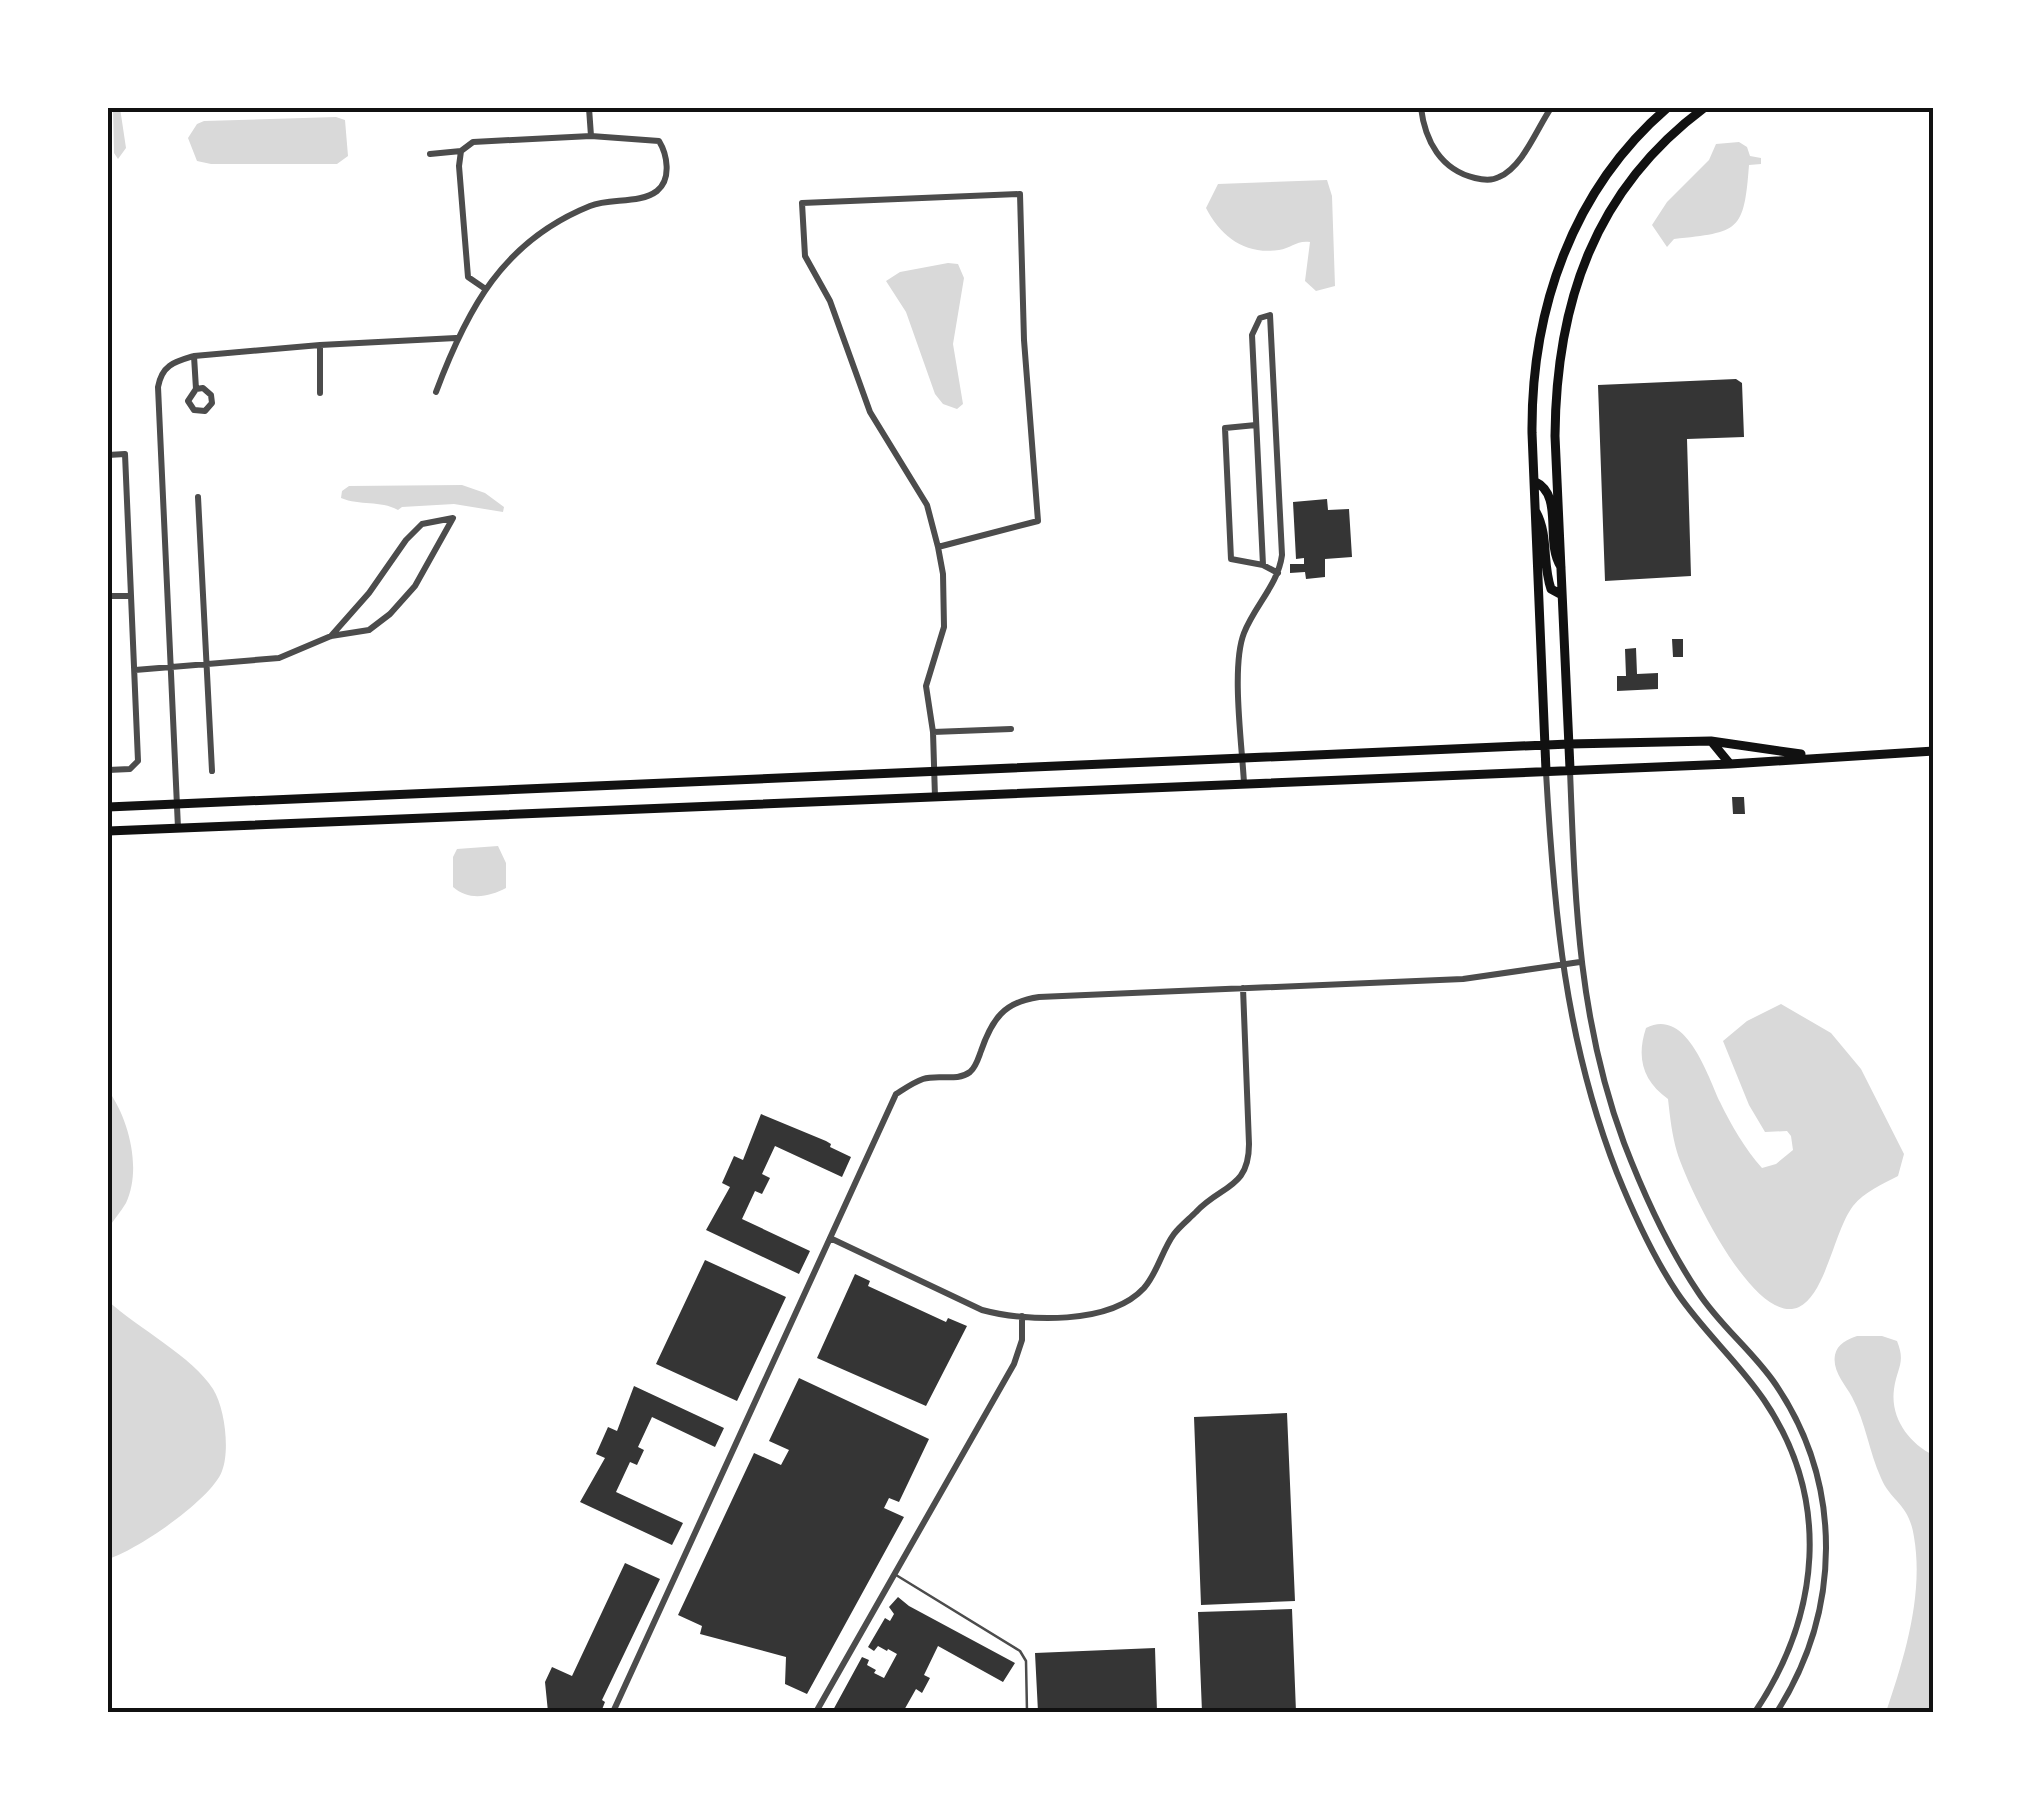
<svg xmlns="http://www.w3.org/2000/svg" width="2041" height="1820" font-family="'Open Sans',sans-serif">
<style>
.water{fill:#d9d9d9}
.building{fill:#353535}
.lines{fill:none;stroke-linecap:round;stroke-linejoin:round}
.service{stroke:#4c4c4c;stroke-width:2.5}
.minor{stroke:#4c4c4c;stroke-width:6}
.secondary{stroke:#111;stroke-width:9}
.neatline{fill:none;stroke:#111;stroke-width:4}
</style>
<rect width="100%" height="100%" fill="#fff"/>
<path class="water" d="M113,108H120L126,148L118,159L114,153Z
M336,117L345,120L348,156L337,164H211L197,161L188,138L197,124L204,121Z
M1739,142L1747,147L1750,156L1761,158V164L1749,165C1744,232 1739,232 1674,239L1667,247L1652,225L1667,202L1709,160L1716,144Z
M1327,180L1332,196L1335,286L1316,291L1305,281L1310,242C1297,240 1291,248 1279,250C1245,255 1221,237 1206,208L1218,184Z
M948,263L958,264L964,278L953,344L963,404L957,409L943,404L935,394L906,312L886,281L900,272Z
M462,485L485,493L504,507L503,512L454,504L402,507L398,510C380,500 360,506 341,498L342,491L349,486Z
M498,846L506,863V888C489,897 469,901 453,887V857L457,849Z
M1781,1004L1831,1033L1861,1069L1904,1154L1898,1176C1883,1184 1864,1192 1853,1206C1834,1231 1826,1294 1799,1307C1754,1328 1687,1185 1677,1152C1672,1135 1670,1117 1668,1099C1643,1081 1636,1058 1646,1028C1687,1007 1708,1077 1720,1102C1731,1125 1745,1149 1762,1168L1776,1164L1793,1150L1791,1136L1787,1131L1765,1132L1749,1105L1723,1041L1747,1021Z
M108,1090C129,1119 142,1169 126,1203C121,1212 113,1220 108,1229Z
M108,1301C138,1328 193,1357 213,1389C225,1408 230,1451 222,1471C212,1499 136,1551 108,1559Z
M1857,1336H1882L1897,1341C1906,1363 1897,1367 1894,1389C1890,1418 1909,1443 1933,1455V1712H1886C1904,1659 1924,1595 1914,1537C1909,1503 1891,1502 1881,1478C1869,1452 1866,1423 1852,1397C1845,1384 1832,1371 1835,1355C1837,1344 1848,1339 1857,1336Z"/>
<path class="building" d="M1736,379L1742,383L1744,437L1687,439L1691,576L1605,581L1598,385Z
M1327,499L1328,510L1349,509L1352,557L1325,559V577L1306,579L1305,572L1290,573V564H1304V558L1296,559L1293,502Z
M1672,639H1683V657H1673Z
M1636,648L1637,674L1658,673V689L1617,691V676H1626L1625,649Z
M1732,797H1744L1745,814H1733Z
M761,1114L826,1141L831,1144L830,1147L851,1157L842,1177L775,1146L762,1174L770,1178L762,1194L755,1191L742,1219L810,1251L799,1274L706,1230L730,1187L722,1183L734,1156L743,1160Z
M705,1260L786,1297L737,1401L656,1364Z
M855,1274L870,1281L868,1286L946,1322L948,1318L967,1326L926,1406L817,1358Z
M799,1378L929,1439L899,1502L889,1498L884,1508L904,1517L807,1694L785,1684L786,1657L700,1634L702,1626L678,1615L754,1453L781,1465L789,1450L769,1441Z
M634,1386L724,1428L715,1447L652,1417L638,1447L644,1450L637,1465L630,1462L616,1492L683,1523L672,1545L580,1502L605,1458L596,1454L608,1427L617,1431Z
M1287,1413L1295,1601L1201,1605L1194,1417Z
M625,1563L660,1579L602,1700L605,1702L601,1712H548L545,1682L552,1667L572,1676Z
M898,1597L909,1606L1015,1663L1003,1682L938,1646L924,1675L930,1678L922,1693L916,1689L903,1712H832L862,1657L869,1660L867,1665L876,1670L874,1673L884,1678L897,1654L888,1649L887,1651L878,1646L874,1651L868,1647L885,1618L890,1621L894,1614L889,1607Z
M1292,1609L1296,1712H1202L1198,1612Z
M1155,1648L1157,1712H1038L1035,1653Z"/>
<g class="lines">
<path class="service" d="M896,1575L1020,1651L1026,1661L1027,1712"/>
<path class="minor" d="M589,108L591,136
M1421,108C1425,141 1441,170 1475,178C1483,180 1492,181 1499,177C1523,167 1537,128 1551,108
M430,154L461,151L459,166L468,277L484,288
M1020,194L1024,340L1038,521L938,547L927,505L870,412L830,301L805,256L802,203Z
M320,345V393
M196,389L203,388L211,395L212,403L205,411L194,410L188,401L196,389L194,356L320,345L456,338
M436,392C467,309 503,241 590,206C610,198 640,204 657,191C672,179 667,154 659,141L591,136L473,142L461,151
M1256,425L1225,428L1231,559L1263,565
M108,455L125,454L138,761L130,769L108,770
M198,497L212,771
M108,596H131
M135,670L279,658L331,636L369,630L390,614L415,586L453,518L422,524L406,540L369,593L331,636
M933,732L1011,729
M1570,770C1575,900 1578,1019 1624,1143C1644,1195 1667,1246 1698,1292C1720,1326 1753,1351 1776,1385C1844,1486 1841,1611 1777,1712
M1546,772C1554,912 1565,1040 1617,1173C1634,1215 1653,1257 1678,1294C1704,1332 1739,1363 1764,1400C1832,1500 1820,1615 1755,1712
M1244,783C1242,745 1231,666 1244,633C1255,605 1278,585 1282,555L1270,315L1260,318L1252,335L1263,565L1278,573
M935,797L933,732L926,686L944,627L943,574L938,547
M178,828L158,387C162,365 174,362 194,356
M830,1238L982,1310C1027,1322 1110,1325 1144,1288C1158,1272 1162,1250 1174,1234C1180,1226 1189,1219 1196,1212C1221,1185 1249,1189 1249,1144L1243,988
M613,1712L896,1094C904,1089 914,1082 923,1079C938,1074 957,1082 970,1072C976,1067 978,1059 981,1051C992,1019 1004,1002 1039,997L1463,979L1580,962
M816,1712L1014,1364L1022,1340V1316"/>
<path class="secondary" d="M1534,481C1565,495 1544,541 1561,567
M1536,512C1549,536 1542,563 1551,589L1562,595
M1711,741L1730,764
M1570,769L1555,436C1556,304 1594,190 1704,108
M1546,771L1532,433C1531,310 1572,190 1667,108
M108,807L1569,744L1711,741L1801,754
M108,831L1730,764L1934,751"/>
</g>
<rect width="2041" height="1820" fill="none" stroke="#ffffff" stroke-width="220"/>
<rect x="110" y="110" width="1821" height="1600" class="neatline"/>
</svg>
